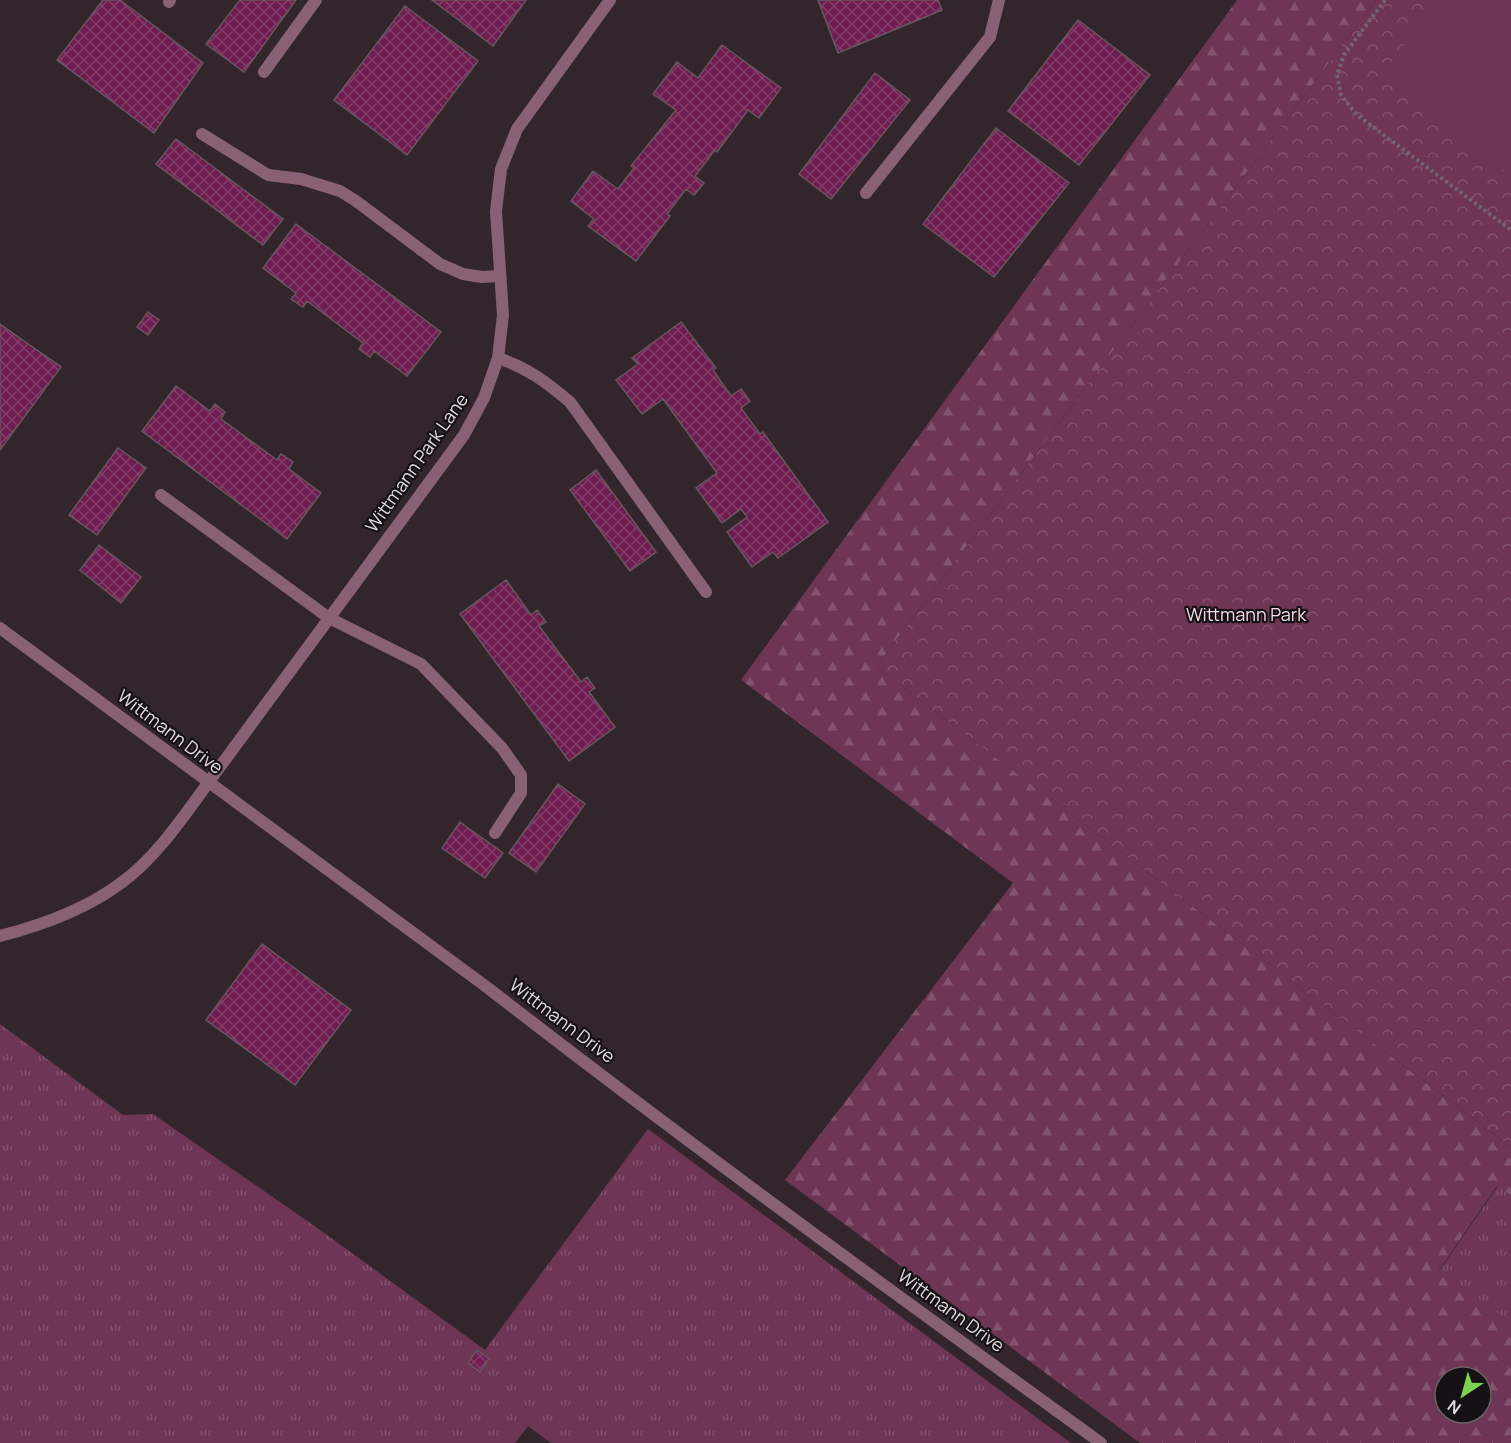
<svg xmlns="http://www.w3.org/2000/svg" width="1511" height="1443" font-family="Manrope,sans-serif">
<style>
.grass{fill:url(#grass-tufts)}
.forest{fill:url(#forest-firs);fill-rule:evenodd}
.park{fill:url(#park-crowns)}
.pitch{fill:#6e3555}
.building{fill:url(#building-cross-hatch);stroke:#65575e;stroke-width:1.5}
.lines{fill:none;stroke-linecap:round;stroke-linejoin:round}
.path{stroke:#71666c;stroke-width:4;stroke-dasharray:3 3;stroke-linecap:butt}
.service{stroke:#886175;stroke-width:12}
.minor{stroke:#886175;stroke-width:12}
.labels{text-anchor:middle;stroke-width:4.5;stroke-linejoin:round;paint-order:stroke}
.street-label{font-size:18px;fill:#e3dadf;stroke:#161114}
.park-label{font-size:18px;fill:#f4dbe8;stroke:#161114}
</style>
<defs>
<pattern id="grass-tufts" width="24" height="20" patternUnits="userSpaceOnUse" patternTransform="scale(1.5)"><rect width="24" height="20" fill="#6e3555"/><path d="M3 7l-1-3M5 7V3M7 7l1-3M15 17l-1-3M17 17v-4M19 17l1-3" fill="none" stroke="#83526d"/></pattern>
<pattern id="forest-firs" width="22" height="20" patternUnits="userSpaceOnUse" patternTransform="scale(1.5)"><rect width="22" height="20" fill="#6e3555"/><path d="M5 1l3.5 6h-7zM16 11l3.5 6h-7z" fill="#83526d"/></pattern>
<pattern id="park-crowns" width="20" height="18" patternUnits="userSpaceOnUse" patternTransform="scale(1.5)"><rect width="20" height="18" fill="#6e3555"/><path d="M2 6a3 3 0 1 1 6 0M12 15a3 3 0 1 1 6 0" fill="none" stroke="#83526d"/></pattern>
<pattern id="building-cross-hatch" width="8" height="8" patternUnits="userSpaceOnUse" patternTransform="scale(1.5)"><rect width="8" height="8" fill="#6f1d50"/><path d="M0 0l8 8M0 8l8-8" fill="none" stroke="#833d69"/></pattern>
</defs>
<rect width="100%" height="100%" fill="#32262c"/>
<path class="grass" d="M0,1024L123,1115L153,1114L323,1232L485,1350L648,1129L1071,1443H551L528,1426L515,1443H0Z
M1498,1186L1511,1195V1323L1439,1271Z"/>
<path class="forest" d="M1237,0H1376L876,667L1511,1147V1195L1497,1186L1439,1270L1511,1323V1443H1140L785,1180L1013,883L741,680ZM1445,1377H1481V1413H1445Z"/>
<path class="park" d="M1376,0H1511V1147L876,667Z"/>
<path class="pitch" d="M1438,0H1511V176L1380,77Z"/>
<path class="building" d="M103,0H120L203,63L154,133L57,60Z
M240,0H296L244,72L206,44Z
M432,0H526L493,46Z
M818,0H938L942,10L838,53Z
M405,6L478,61L407,155L334,100Z
M1078,20L1150,75L1079,165L1008,111Z
M722,45L781,88L759,118L748,110L717,152L715,150L695,176L704,183L694,195L686,189L667,214L670,216L636,261L588,226L594,219L571,201L593,171L618,189L634,168L631,166L676,110L653,94L677,62L698,78Z
M875,73L910,100L831,199L799,174Z
M996,128L1069,183L994,277L923,224Z
M176,139L283,219L263,245L156,164Z
M296,224L441,332L407,376L374,351L370,357L359,349L363,343L307,301L303,307L291,299L296,293L263,268Z
M148,312L159,320L148,335L137,327Z
M681,322L716,368L713,370L731,396L741,389L750,401L741,408L760,434L763,432L828,522L778,558L773,552L752,567L727,532L747,517L741,509L722,523L696,488L717,473L663,399L642,414L616,380L638,364L632,358Z
M0,324L61,367L0,450Z
M176,386L210,411L215,404L225,412L221,419L277,460L281,454L293,462L289,469L321,493L287,539L142,431Z
M118,448L146,468L97,535L69,515Z
M596,470L656,552L630,571L570,490Z
M99,545L141,577L121,603L80,570Z
M506,580L531,615L537,610L546,622L539,626L581,682L587,677L595,688L589,692L615,727L569,761L460,614Z
M558,784L585,804L536,872L509,853Z
M460,822L503,853L485,878L442,848Z
M262,944L351,1010L295,1085L206,1020Z
M477,1350L489,1359L480,1372L468,1363Z"/>
<g class="lines">
<path class="path" d="M1385,0L1344,55L1337,75L1341,95L1357,115L1511,230"/>
<path class="service" d="M169,2L170,0
M264,72L316,0
M202,134L268,175L301,179L340,191L356,201L440,264L463,274L482,277L500,276
M866,193L990,37L999,0
M498,358C528,368 546,382 570,402L706,592
M161,495L329,618L421,664L502,748L521,775V793L495,833"/>
<path class="minor" d="M0,628L488,988C689,1144 895,1294 1101,1443
M0,936C43,925 85,910 121,883C155,859 184,816 208,783L464,435L484,398L498,358L503,315L496,211L501,169L517,129L610,0"/>
</g>
<g class="labels">
<g class="street-label">
<text transform="translate(417 463) rotate(-55)" y="6">Wittmann Park Lane</text>
<text transform="translate(170 732) rotate(37)" y="6">Wittmann Drive</text>
<text transform="translate(562 1021) rotate(37)" y="6">Wittmann Drive</text>
<text transform="translate(951 1311) rotate(36)" y="6">Wittmann Drive</text>
</g>
<g class="park-label">
<text x="1246" y="621">Wittmann Park</text>
</g>
</g>
<g transform="translate(1463 1395) rotate(216)"><circle r="28" fill="#161114" stroke="#686165" stroke-width="1.5"/>
<path d="M0-4.5L10 22L0 15L-10 22Z" fill="#7ed153"/>
<text y="-9" font-size="16" font-weight="bold" text-anchor="middle" fill="#e3dadf">N</text>
</g>
</svg>
